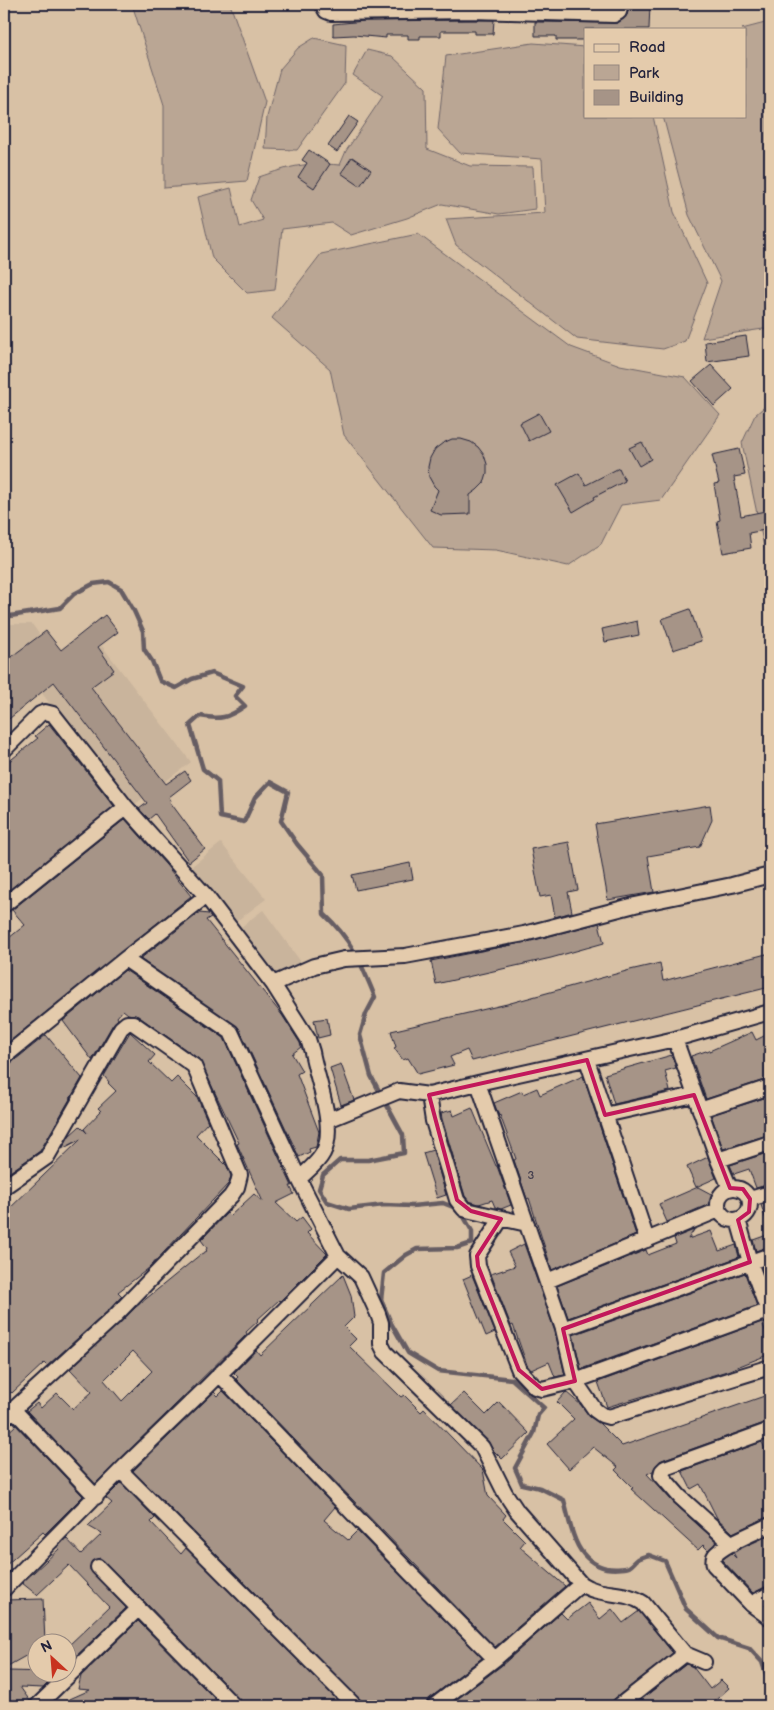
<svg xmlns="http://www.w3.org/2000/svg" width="774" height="1710" font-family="'Balsamiq Sans',sans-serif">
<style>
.built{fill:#c9b49c}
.green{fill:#baa694;stroke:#6e6468}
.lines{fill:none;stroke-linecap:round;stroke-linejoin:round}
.stream{stroke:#665d63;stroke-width:4.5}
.building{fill:#a69487;stroke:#22223b;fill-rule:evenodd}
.minor-casing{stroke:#22223b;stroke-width:18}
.minor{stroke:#e4cbac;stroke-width:14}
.marked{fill:none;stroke:#c2185b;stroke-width:4;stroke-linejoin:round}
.labels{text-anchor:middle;stroke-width:4;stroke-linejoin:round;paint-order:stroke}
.number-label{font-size:11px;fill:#433e4e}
</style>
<rect width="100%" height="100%" fill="#d8c1a5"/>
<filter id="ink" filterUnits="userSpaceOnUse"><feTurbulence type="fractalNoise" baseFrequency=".02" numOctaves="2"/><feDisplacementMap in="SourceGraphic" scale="10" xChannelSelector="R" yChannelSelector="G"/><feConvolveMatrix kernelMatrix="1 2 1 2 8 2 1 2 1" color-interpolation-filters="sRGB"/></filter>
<g filter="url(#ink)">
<path class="built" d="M4,624H32L66,673L102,646L191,762L130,808L41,692L4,722Z
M221,843L266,899L234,923L192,866Z
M263,910L301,962L279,978L241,927Z"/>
<path class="green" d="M132,4H230L265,102L247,181L164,188V105Z
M769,22L770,23V328L702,338L721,281L689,215L663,116H745V29H742Z
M314,38L346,45L345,83L297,150L265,149L267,117L280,69L298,48Z
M533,43L585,47V116H653L674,212L707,283L685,341L663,349L577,339L456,245L446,219L545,213L542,159L460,153L438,129L446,56Z
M367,50L392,56L426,88L427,149L470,166L533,167L535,209L499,214L442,204L407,218L351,235L332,223L282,229L275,290L247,293L212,258L198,197L231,188L240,227L263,220L251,200L259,177C291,166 305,162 340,165L346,151L383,96L353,75Z
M418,234L571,347L620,365L685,377L720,415L661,500L621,505L601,544L568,566L496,550L433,548L344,435L330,369L272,318L321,254Z
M770,402V565H768L742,443L755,415Z"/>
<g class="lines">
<path class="stream" d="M4,617L60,608L74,594L93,584L109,582L121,589L134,611L143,631L144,649L152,661L160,681L176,688L192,679L212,673L243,686L235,696L245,706C228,718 220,720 200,716L190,725L203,769L218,781L220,817L244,822L255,798L270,782L288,792L281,821L297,844L323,875L324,914C352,940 361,963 375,997L366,1014L360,1035L371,1076L403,1135L404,1153L368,1160H340L323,1175L319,1189L327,1202L349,1209L384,1205L412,1206L443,1203L453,1207L464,1217L472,1231V1243L457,1248L417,1249L406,1255L384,1273L381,1300L391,1323L408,1353L438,1371L512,1379L544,1408L538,1415L534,1433L515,1468L522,1484L540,1488L564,1500C571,1527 574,1560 606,1568C612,1569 624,1569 629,1567C633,1565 635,1561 638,1559C642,1557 646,1556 649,1555L665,1561L686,1609L718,1638L749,1648L762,1662L767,1677L770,1698"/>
</g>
<path class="building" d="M535,4H612L611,6Z
M630,4H650L649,29H585V40H556V36H535V22L618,23L627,15Z
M471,20H494L493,34H475V31H441V36H420V39H408V35H386V38L354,35L333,36V24L365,21Z
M349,116L358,122L337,152L328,146Z
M309,150L330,164L314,188L298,177L307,163L302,160Z
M352,157L371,170L360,186L341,173Z
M746,336L749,356L707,362L705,342Z
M711,365L733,389L714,406L692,381Z
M539,413L549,431L529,441L520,423Z
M452,439H461L471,442L478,447L484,455L487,464V473L484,483L477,490L470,495V514L441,515L430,510L438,490L434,486L429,477L428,467L430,458L435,449L443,443Z
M642,442L651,459L639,466L629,448Z
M739,449L745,475L734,477L741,516L770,510V529L749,533L751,548L723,553L717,521L720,520L714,484L719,483L712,455Z
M619,468L625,481L594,497L595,499L573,512L557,485L579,473L586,485Z
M690,609L701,641L673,650L662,619Z
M105,615L118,632L98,647L114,670L91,687L166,784L185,771L191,780L169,797L171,801L170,802L205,849L189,862L155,814L149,819L139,809L147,803L54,682L4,723V662L46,631L61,650Z
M637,621L639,635L605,642L602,629Z
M49,724L114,806L4,894V768L8,765L7,763L38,738L35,736Z
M710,805L712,820L700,847L648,856L654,892L608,900L595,824Z
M125,819L166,865L191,896L4,1046V942L25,925L12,910Z
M569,842L578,890L568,892L572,912L555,917L551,895L540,897L531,849Z
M410,863L413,879L356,890L352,875Z
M199,913L209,914L211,917L206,920L282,1015L300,1043L301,1047L292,1054L302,1071L297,1074L319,1132L316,1147L309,1149L310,1152L299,1157L239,1028L140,959Z
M599,923L604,943L551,958L436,984L431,961L526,942Z
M770,953V987L472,1061L467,1050L450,1057L454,1065L418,1074L408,1058L403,1060L394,1048L396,1047L391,1031L507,1004L630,970L660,963L663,981Z
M125,970L224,1038L292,1186H290L294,1194L276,1203L296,1222L302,1217L311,1229L307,1233L327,1254L280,1301L279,1300L257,1320L258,1321L246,1332L247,1334L95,1484L27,1411L37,1403L41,1408L57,1393L73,1409L92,1392L70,1369L136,1307L201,1254L207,1251L206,1250L207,1248L201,1240L227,1213L230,1216L254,1194L263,1202L237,1144L239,1143L199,1059L138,1016L128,1014L123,1010L117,1017L118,1019L113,1024L92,1060L63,1021ZM133,1351L152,1371L122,1401L104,1380Z
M327,1018L330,1035L318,1038L314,1020Z
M130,1032L155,1055L149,1062L171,1083L177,1077L197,1097L208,1122L196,1135L227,1166L231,1176L229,1183L149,1268L118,1292L122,1296L108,1311L47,1366L44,1363L12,1393L11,1392L4,1398V1214L81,1139L62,1149L69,1136L80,1126L87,1133L84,1129L101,1111L98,1108L116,1091L108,1083L109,1082L104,1076Z
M752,1032L756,1040L770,1033V1078L706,1099L691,1056L706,1051L707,1052Z
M46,1035L82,1078L40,1151L4,1176V1066L10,1064Z
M672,1055L676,1068L665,1071L670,1091L614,1104L605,1074Z
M341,1064L354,1100L341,1105L330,1068Z
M583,1076L636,1235L552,1270L529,1198L527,1199L514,1160L516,1159L500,1115L499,1116L494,1103L522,1091L523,1094L537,1088L540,1095Z
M770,1096V1134L723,1149L711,1115Z
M472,1108L496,1166H497L511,1205L501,1209L495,1207L492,1200L479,1204L469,1201L465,1196L442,1119L441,1113L452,1110L454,1116Z
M433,1150L446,1195L437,1198L423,1153Z
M770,1152V1184L756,1188L749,1169L734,1174L730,1165Z
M708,1157L716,1178L696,1187L687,1167Z
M698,1187L713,1195L707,1205L667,1222L659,1204Z
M770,1202V1225L768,1226L761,1205Z
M694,1230L688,1239L711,1231L719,1251L736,1245L739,1257L568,1318L557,1286L646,1250L648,1255L676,1244L674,1238Z
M770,1234V1246L756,1251L753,1240Z
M524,1244L555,1331L565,1375L555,1377L549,1362L531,1370L527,1365L513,1325L511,1326L491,1274L515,1266L508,1252Z
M770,1264V1282L767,1283L761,1267Z
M745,1273L757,1306L581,1369L573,1335Z
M343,1275L351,1295L354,1317L344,1327L356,1339L349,1346L401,1397L404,1395L421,1412L424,1409L483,1470L488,1496L506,1515L503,1519L525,1541L520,1547L565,1586L495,1647L236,1379L238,1377L234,1373L256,1350L260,1355Z
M472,1275L495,1332L486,1336L463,1279Z
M762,1322L770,1344V1354L727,1371L607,1407L598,1382Z
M223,1391L335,1507L324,1520L348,1540L357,1531L482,1658L429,1699L425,1706H364L361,1700L133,1471L214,1392L218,1396Z
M566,1392L581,1405L590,1417L599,1423L622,1446L770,1394V1421L662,1460L656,1465L653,1471L647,1474L674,1503L717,1542L708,1550L703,1545L698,1550L631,1489L633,1488L615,1470L618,1467L593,1447L569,1469L547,1444L574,1419L557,1402Z
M464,1393L486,1415L499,1402L529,1433L502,1459L493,1450L488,1441L451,1405Z
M16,1425L83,1496L45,1534L43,1532L4,1567V1436Z
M762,1442L770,1461V1516L733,1533L717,1518L700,1484L691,1489L682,1471Z
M121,1483L155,1518L151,1522L181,1554L186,1548L343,1706H243L240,1700L145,1602L104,1561L100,1558L92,1561L90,1570L126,1608L70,1662L68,1660V1646L109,1607L69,1565L37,1595L22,1583L59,1549L58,1547L66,1538L81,1554L102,1534L88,1526L112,1503L106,1498Z
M770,1535V1585L753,1593L722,1560L731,1553L736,1558L733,1552Z
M43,1599L45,1642H38V1649L6,1667L9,1671L48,1672V1683L43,1688L20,1687L30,1701L28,1706H4V1600Z
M588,1603L600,1619L612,1609L623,1623L639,1611L673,1653L614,1699L610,1706H448L501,1666L561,1613L567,1619Z
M138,1621L222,1706H54L90,1690L78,1689L81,1676Z
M686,1664L693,1667L710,1689L721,1680L729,1688L709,1706H633Z"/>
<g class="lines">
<g class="minor-casing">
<path id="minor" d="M322,4L326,11L331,13L471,11L614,15L619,12L621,4
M4,750L40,714L45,712L53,714L126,807L206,896L273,984L308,1039L312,1052C317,1080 337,1128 323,1153C318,1163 307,1171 299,1179
M4,905L126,807
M125,959L231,1032L299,1179L338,1256L361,1277L378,1314L381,1323V1344L385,1352L482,1447L505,1493L517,1511L581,1584C600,1597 624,1590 643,1603L685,1654L704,1662
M273,984L314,966L344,959L405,956L524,934L635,905L732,885L770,875
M675,1039L718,1160L730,1188
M4,1057L125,959L206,896
M587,1060L647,1240
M478,1083L563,1329L575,1381L595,1410L602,1415L609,1417L770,1367
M429,1095L433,1121L457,1200L464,1209L471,1211L527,1224
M700,1110L770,1087
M605,1115L694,1095
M328,1120L399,1091L429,1095L478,1083L675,1039L770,1012
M718,1160L770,1143
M4,1187L47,1157L121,1028L127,1023H133L194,1066L240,1175L237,1187L231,1196L114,1317L4,1418
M718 1204a16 16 0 1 1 32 0a16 16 0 1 1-32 0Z
M750,1199L770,1193
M501,1219L477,1256L478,1266L519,1370L535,1387L542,1389L575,1381L770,1310
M738,1220L750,1262L770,1317
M547,1281L719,1210
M563,1329L770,1255
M219,1374L410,1573L495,1659
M13,1409L96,1497
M121,1471L355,1706
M770,1525C756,1532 727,1543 716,1554C713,1557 713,1561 714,1565L751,1604L770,1618
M732,1544L680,1497L661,1475L662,1471L665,1468L770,1430
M98,1567L234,1706
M4,1589L126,1465L208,1386L338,1256
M751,1604L770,1594
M37,1706L139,1608
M434,1706L495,1659L581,1584
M619,1706L685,1654"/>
</g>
<use href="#minor" class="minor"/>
</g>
</g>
<path class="marked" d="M587,1060L605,1115L694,1095L730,1188L743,1189L750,1199L749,1212L738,1220L750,1262L563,1329L575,1381L542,1389L519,1370L478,1266L477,1256L501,1219L471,1211L457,1200L429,1095Z"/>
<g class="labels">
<g class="number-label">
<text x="531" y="1179">3</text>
</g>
</g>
<rect width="774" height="1710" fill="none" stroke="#e4cbac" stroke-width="20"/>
<rect x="10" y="10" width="754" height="1690" fill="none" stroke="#22223b" stroke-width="2" filter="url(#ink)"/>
<rect x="584" y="28" width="162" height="90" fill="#e4cbac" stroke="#96877f"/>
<rect x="594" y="44" width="25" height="8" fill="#e4cbac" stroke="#96877f"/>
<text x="629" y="52" font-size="15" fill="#22223b">Road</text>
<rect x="594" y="65" width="25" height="15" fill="#baa694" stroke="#96877f"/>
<text x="629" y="78" font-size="15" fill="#22223b">Park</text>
<rect x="594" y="90" width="25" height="15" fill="#a69487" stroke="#96877f"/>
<text x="629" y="102" font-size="15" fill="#22223b">Building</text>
<g transform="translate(52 1658) rotate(334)"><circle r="24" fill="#e4cbac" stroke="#96877f"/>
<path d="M0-4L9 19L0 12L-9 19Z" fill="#c8321e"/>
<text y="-8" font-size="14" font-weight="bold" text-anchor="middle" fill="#22223b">N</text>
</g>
</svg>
